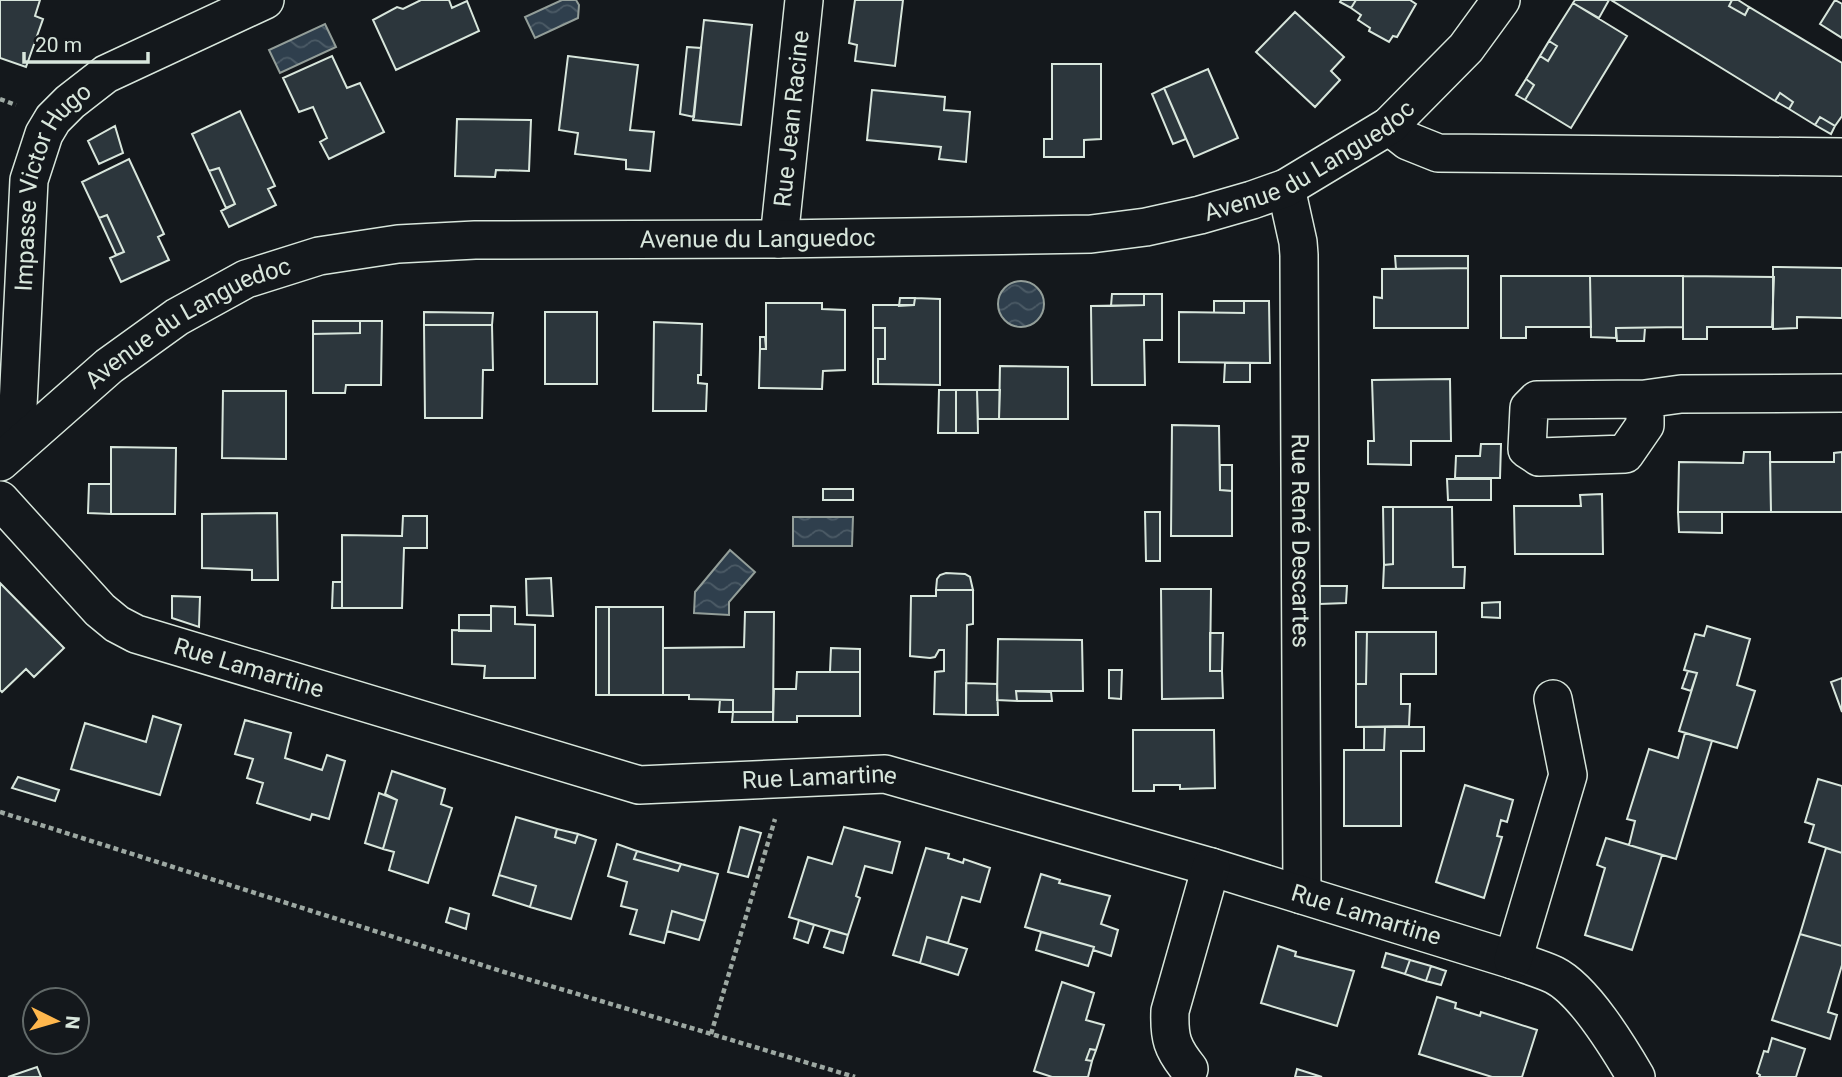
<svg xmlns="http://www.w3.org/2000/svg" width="1842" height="1077" font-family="Roboto,sans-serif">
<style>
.water{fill:url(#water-waves);stroke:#939e99;stroke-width:2}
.building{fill:#2c363c;stroke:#d8e6dc;stroke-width:2}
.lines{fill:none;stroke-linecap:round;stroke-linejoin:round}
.minor-casing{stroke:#d8e6dc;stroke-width:40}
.path{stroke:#9da8a2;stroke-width:4.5;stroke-dasharray:5 3.5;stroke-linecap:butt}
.minor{stroke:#14181c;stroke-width:37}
.labels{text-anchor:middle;stroke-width:5;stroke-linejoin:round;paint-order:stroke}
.street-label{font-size:24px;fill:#d8e6dc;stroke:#14181c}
</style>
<defs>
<pattern id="water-waves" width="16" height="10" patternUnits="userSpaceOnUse" patternTransform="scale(1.75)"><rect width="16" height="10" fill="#2f3f4d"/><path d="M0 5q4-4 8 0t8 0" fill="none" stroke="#4c5b66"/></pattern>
</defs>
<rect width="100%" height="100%" fill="#14181c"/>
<path class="water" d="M562,0H576L579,5L578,18L535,38L525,17Z
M325,24L336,47L280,73L269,50Z
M998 304a23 23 0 1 1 46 0a23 23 0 1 1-46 0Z
M793,517H853L852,546H793Z
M730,550L755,572L729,602V615L694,613L695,592Z"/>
<path class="building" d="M0,0H40L35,16L43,19L26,67L0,58Z
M421,0H449L452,8L467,1L479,31L396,70L373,20L397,7L403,9Z
M855,0H903L895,66L855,61L857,45L849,43Z
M1341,0H1356L1351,8L1340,2Z
M1356,0H1410L1416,4L1397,37L1393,36L1389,42L1369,31L1370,28L1358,20L1361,15L1351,8Z
M1575,0H1609L1599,18L1573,3Z
M1611,0H1732L1729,6L1745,15L1749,7L1842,63V116L1835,126L1820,117L1815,125L1789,109L1793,102L1780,93L1775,101Z
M1732,0H1738L1749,7L1745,15L1729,6Z
M1835,0L1842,4V38L1820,24Z
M1573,3L1627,36L1571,128L1525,100L1534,85L1526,79L1540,56L1548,61L1557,46L1549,41Z
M1295,12L1344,57L1331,71L1340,80L1315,107L1256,52Z
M704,20L752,25L741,125L693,120Z
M1549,41L1557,46L1548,61L1540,56Z
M687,47L701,48L694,117L680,114Z
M332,56L347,88L360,83L384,132L329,159L320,142L327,138L313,107L299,112L283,78Z
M568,56L638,65L630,130L654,132L650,171L626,169V160L575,154L578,133L559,130Z
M1052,64H1101V139L1084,140V157H1044V139H1052Z
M1208,69L1238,138L1194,157L1164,88Z
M1526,79L1534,85L1525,100L1516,95Z
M1164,88L1186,139L1173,144L1152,94Z
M872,90L945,97L944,110L970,112L966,162L939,159L941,147L867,140Z
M1780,93L1793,102L1789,109L1775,101Z
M240,111L275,186L268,189L276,205L229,227L221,211L235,204L219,168L209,171L192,134Z
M1820,117L1835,126L1831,134L1815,125Z
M457,119L531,120L529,171L496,170L495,177L455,176Z
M115,126L123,153L99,164L88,141Z
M129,159L164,234L158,237L169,260L121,282L110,258L124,252L107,215L99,218L82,182Z
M219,168L235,204L226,208L209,171Z
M107,215L124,252L116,255L99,218Z
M1395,256H1468V268L1396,269Z
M1773,267L1842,268V318L1797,317V328L1773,329Z
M1468,268V328H1374V297L1382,298V269Z
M1501,276H1590L1591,327H1526V338H1501Z
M1590,276H1683V327L1616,328V338L1591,337Z
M1683,276L1774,277L1772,327H1707V339H1683Z
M1112,294H1144V305L1111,306Z
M1144,294H1162V340H1144L1145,385H1092L1091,306L1144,305Z
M900,298H915L914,305L899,306Z
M915,298L940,299V385L878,384V359H885V328H873V305H914Z
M1214,301H1244V313H1214Z
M1244,301H1269L1270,363L1179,362V312L1244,313Z
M766,303H822V309L845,310V370L823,371L822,389L759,388L760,349H766Z
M424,312L493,313L492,325H424Z
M545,312H597V384H545Z
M313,321H360V333L313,334Z
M360,321H382L381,385H346L345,393H313V334L360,333Z
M654,322L702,324L701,375H698V383L707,384L706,411H653Z
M424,325H492L493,370H483L482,418H425Z
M873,328H885V359H878V384H873Z
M1616,328H1645L1644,341H1617Z
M760,337H765L766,349H760Z
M1225,363H1250V382H1224Z
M1000,366L1068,367V419H999Z
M1450,379L1451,441H1411V465L1368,464V441H1374L1372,380Z
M939,390H956V433H938Z
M956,390H977L978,433H956Z
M977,390H1000L999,419H978Z
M223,391H286V459L222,458Z
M1172,425L1219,426L1220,490L1232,491V536H1171Z
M1481,444H1501L1500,478H1455L1456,456H1480Z
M111,447L176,448L175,514H111Z
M1744,452H1770L1771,512H1678L1679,462L1743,463Z
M1842,452V512H1771L1770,462H1834V453Z
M1220,465H1232V491L1220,490Z
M1447,479H1491V500H1448Z
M89,484H111V514L88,513Z
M823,489H853V500H823Z
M1602,494L1603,554H1515L1514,506H1581L1580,495Z
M1383,507H1393V564L1384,565Z
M1393,507H1452L1453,567H1465L1464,588H1383L1384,565L1393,564Z
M1145,512H1160V561H1146Z
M1678,512H1722V533L1679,532Z
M277,513L278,580H252V570L202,568V514Z
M403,516H427V548H404L402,608H342V535L402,536Z
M946,573L965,574L970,577L973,590H936L937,579L940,575Z
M551,578L553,616L527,615L526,579Z
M333,582H342V608H332Z
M0,583L64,648L34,677L26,669L2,692L0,690Z
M1320,586H1347L1346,603L1320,604Z
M1161,589H1211L1210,671H1222L1223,698L1162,699Z
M936,590H973V624L967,625L966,715L934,714L935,672L944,671V650H939L935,657L930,658L910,656L911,596H936Z
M172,596L200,597L199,627L172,618Z
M1500,602V618L1482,617V603Z
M491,606L515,607V624L535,625V678H484L485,666L452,664V630L491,631Z
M596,607H609V695H596Z
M609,607H663V695H609Z
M745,612H774L773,712H733V700L689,699V695H663V648L744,647Z
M459,615H491V631H459Z
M1707,626L1750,639L1737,685L1755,691L1737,748L1679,731L1697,673L1684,670L1695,634L1704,636Z
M1356,632H1367L1366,684H1356Z
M1367,632H1436V674H1401V704H1410L1409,726L1356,727V684H1366Z
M1210,633H1223L1222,671H1210Z
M998,639L1082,640L1083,691H1016L1017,701L997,700Z
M831,648L860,649V672H830Z
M1109,670H1122L1121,699L1109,698Z
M1688,671L1697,673L1691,691L1682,688Z
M797,672H860V716H797V722H773L774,689H796Z
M1842,678V712L1831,682Z
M966,683L997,684L998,715H966Z
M1016,691L1051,692L1052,701H1017Z
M720,700H733V712H719Z
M733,712H773V722H732Z
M153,716L181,725L160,795L71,769L85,723L146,742Z
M245,720L291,733L285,758L322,770L327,755L345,761L329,819L312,814L310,820L257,803L263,783L247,778L253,759L235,754Z
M1364,727H1385L1384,750H1364Z
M1385,727H1424V751H1401V826H1344V750H1384Z
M1133,730H1214L1215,788L1180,789V785H1154V791H1133Z
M1685,733L1712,741L1676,859L1629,845L1635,821L1627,819L1649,749L1678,758Z
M392,771L445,789L441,804L452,808L428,883L389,870L394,852L383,849L397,800L385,794Z
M18,777L59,790L55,801L12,788Z
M1818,779L1842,786V853L1809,842L1814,825L1805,822Z
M1465,785L1513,800L1507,822L1501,820L1497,836L1502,837L1484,898L1436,882Z
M379,793L397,800L383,849L365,843Z
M516,817L557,829L555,837L575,843L578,834L596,840L571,919L530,907L536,886L499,875Z
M740,827L761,833L748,877L728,872Z
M844,827L900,842L892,873L865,866L856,896L860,898L848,935L789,917L808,857L832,864Z
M557,829L578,834L575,843L555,837Z
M1606,838L1662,855L1632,950L1585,935L1605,868L1597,865Z
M617,844L637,851L634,859L678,871L681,864L718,874L705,921L672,911L664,943L630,934L637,910L621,906L627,882L608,876Z
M926,848L949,854L948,858L963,863L964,859L990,868L980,902L962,897L948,943L927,937L920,963L893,955Z
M1826,848L1842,853V946L1800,934Z
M637,851L681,864L678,871L634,859Z
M1041,874L1060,880L1059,883L1110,896L1101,924L1118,930L1111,956L1093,950L1094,947L1025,927Z
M499,875L536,886L530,907L493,895Z
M450,908L469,914L466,929L446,922Z
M672,911L705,921L699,940L667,931Z
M799,920L814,925L808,943L794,938Z
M830,930L848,935L843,953L824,947Z
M1041,932L1094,947L1088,966L1036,950Z
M1800,934L1842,946V965L1828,1012L1837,1015L1830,1039L1772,1020Z
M927,937L967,949L958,975L920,963Z
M1278,946L1296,952L1295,956L1354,971L1337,1026L1261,1003Z
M1386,953L1410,960L1405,974L1382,967Z
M1410,960L1431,966L1426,981L1405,974Z
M1431,966L1446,971L1441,985L1426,981Z
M1062,982L1094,993L1086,1020L1104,1025L1096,1050L1090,1049L1086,1060L1092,1061L1088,1077H1052L1034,1071Z
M1437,997L1456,1003L1455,1008L1480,1016L1481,1012L1537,1030L1522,1077H1492L1419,1054Z
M1772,1038L1805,1049L1796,1077H1759L1760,1075L1757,1073L1764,1051L1768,1052Z
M1090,1049L1096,1050L1092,1061L1086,1060Z
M37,1067L41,1077H8Z
M1297,1069L1322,1077H1295Z"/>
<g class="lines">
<g class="minor-casing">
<g id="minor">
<path d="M1389,126L1408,141L1438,153L1842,157"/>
<path id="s1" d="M1286,188L1298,242L1299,255L1302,895"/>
<path id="s2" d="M779,239L804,0"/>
<path d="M1645,399V425L1625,454L1539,457L1527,449L1529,408L1537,400L1645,399L1681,394L1842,393"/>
<path id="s3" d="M16,447L29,180L44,134L53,119L70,102L106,74L265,0"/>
<path id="s4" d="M0,462L109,366L177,317L246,279L319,256L398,244L475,240L779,239L1091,234L1146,227L1200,215L1252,200L1286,188L1389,126L1466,48L1501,0"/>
<path id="s5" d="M0,500L100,610L117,624L136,634L639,785L885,774L1211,867L1513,960C1527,965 1541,969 1554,975C1584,990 1619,1048 1636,1077"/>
<path d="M1513,960L1568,775L1553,699"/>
<path d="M1189,1069C1172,1048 1169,1038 1170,1011L1211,867"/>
</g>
</g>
<path class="path" d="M0,99L16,105
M0,812L504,972L855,1077
M711,1034L775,819"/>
<use href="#minor" class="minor"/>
</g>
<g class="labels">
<g class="street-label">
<text dy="8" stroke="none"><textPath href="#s2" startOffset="121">Rue Jean Racine</textPath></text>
<text dy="8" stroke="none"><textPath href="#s4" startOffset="1391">Avenue du Languedoc</textPath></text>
<text dy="8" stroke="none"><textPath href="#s3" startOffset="268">Impasse Victor Hugo</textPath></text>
<text dy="8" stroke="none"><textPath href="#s4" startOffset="824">Avenue du Languedoc</textPath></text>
<text dy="8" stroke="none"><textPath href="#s4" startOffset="236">Avenue du Languedoc</textPath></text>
<text dy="8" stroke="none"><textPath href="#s1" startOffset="354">Rue René Descartes</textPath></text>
<text dy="8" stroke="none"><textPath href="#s5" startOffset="310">Rue Lamartine</textPath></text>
<text dy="8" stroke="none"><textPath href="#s5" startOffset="898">Rue Lamartine</textPath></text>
<text dy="8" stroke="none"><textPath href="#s5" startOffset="1465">Rue Lamartine</textPath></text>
</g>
</g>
<g transform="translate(56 1021) rotate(95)"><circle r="33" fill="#14181c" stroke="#626a69" stroke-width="2"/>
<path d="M0-5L12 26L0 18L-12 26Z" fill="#ffb74d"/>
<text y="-10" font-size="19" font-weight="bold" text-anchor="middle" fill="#d8e6dc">N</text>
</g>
<path d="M24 52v10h124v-10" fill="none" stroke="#d8e6dc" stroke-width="3.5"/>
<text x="35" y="52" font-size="21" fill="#d8e6dc" stroke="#14181c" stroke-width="5" paint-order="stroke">20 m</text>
</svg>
